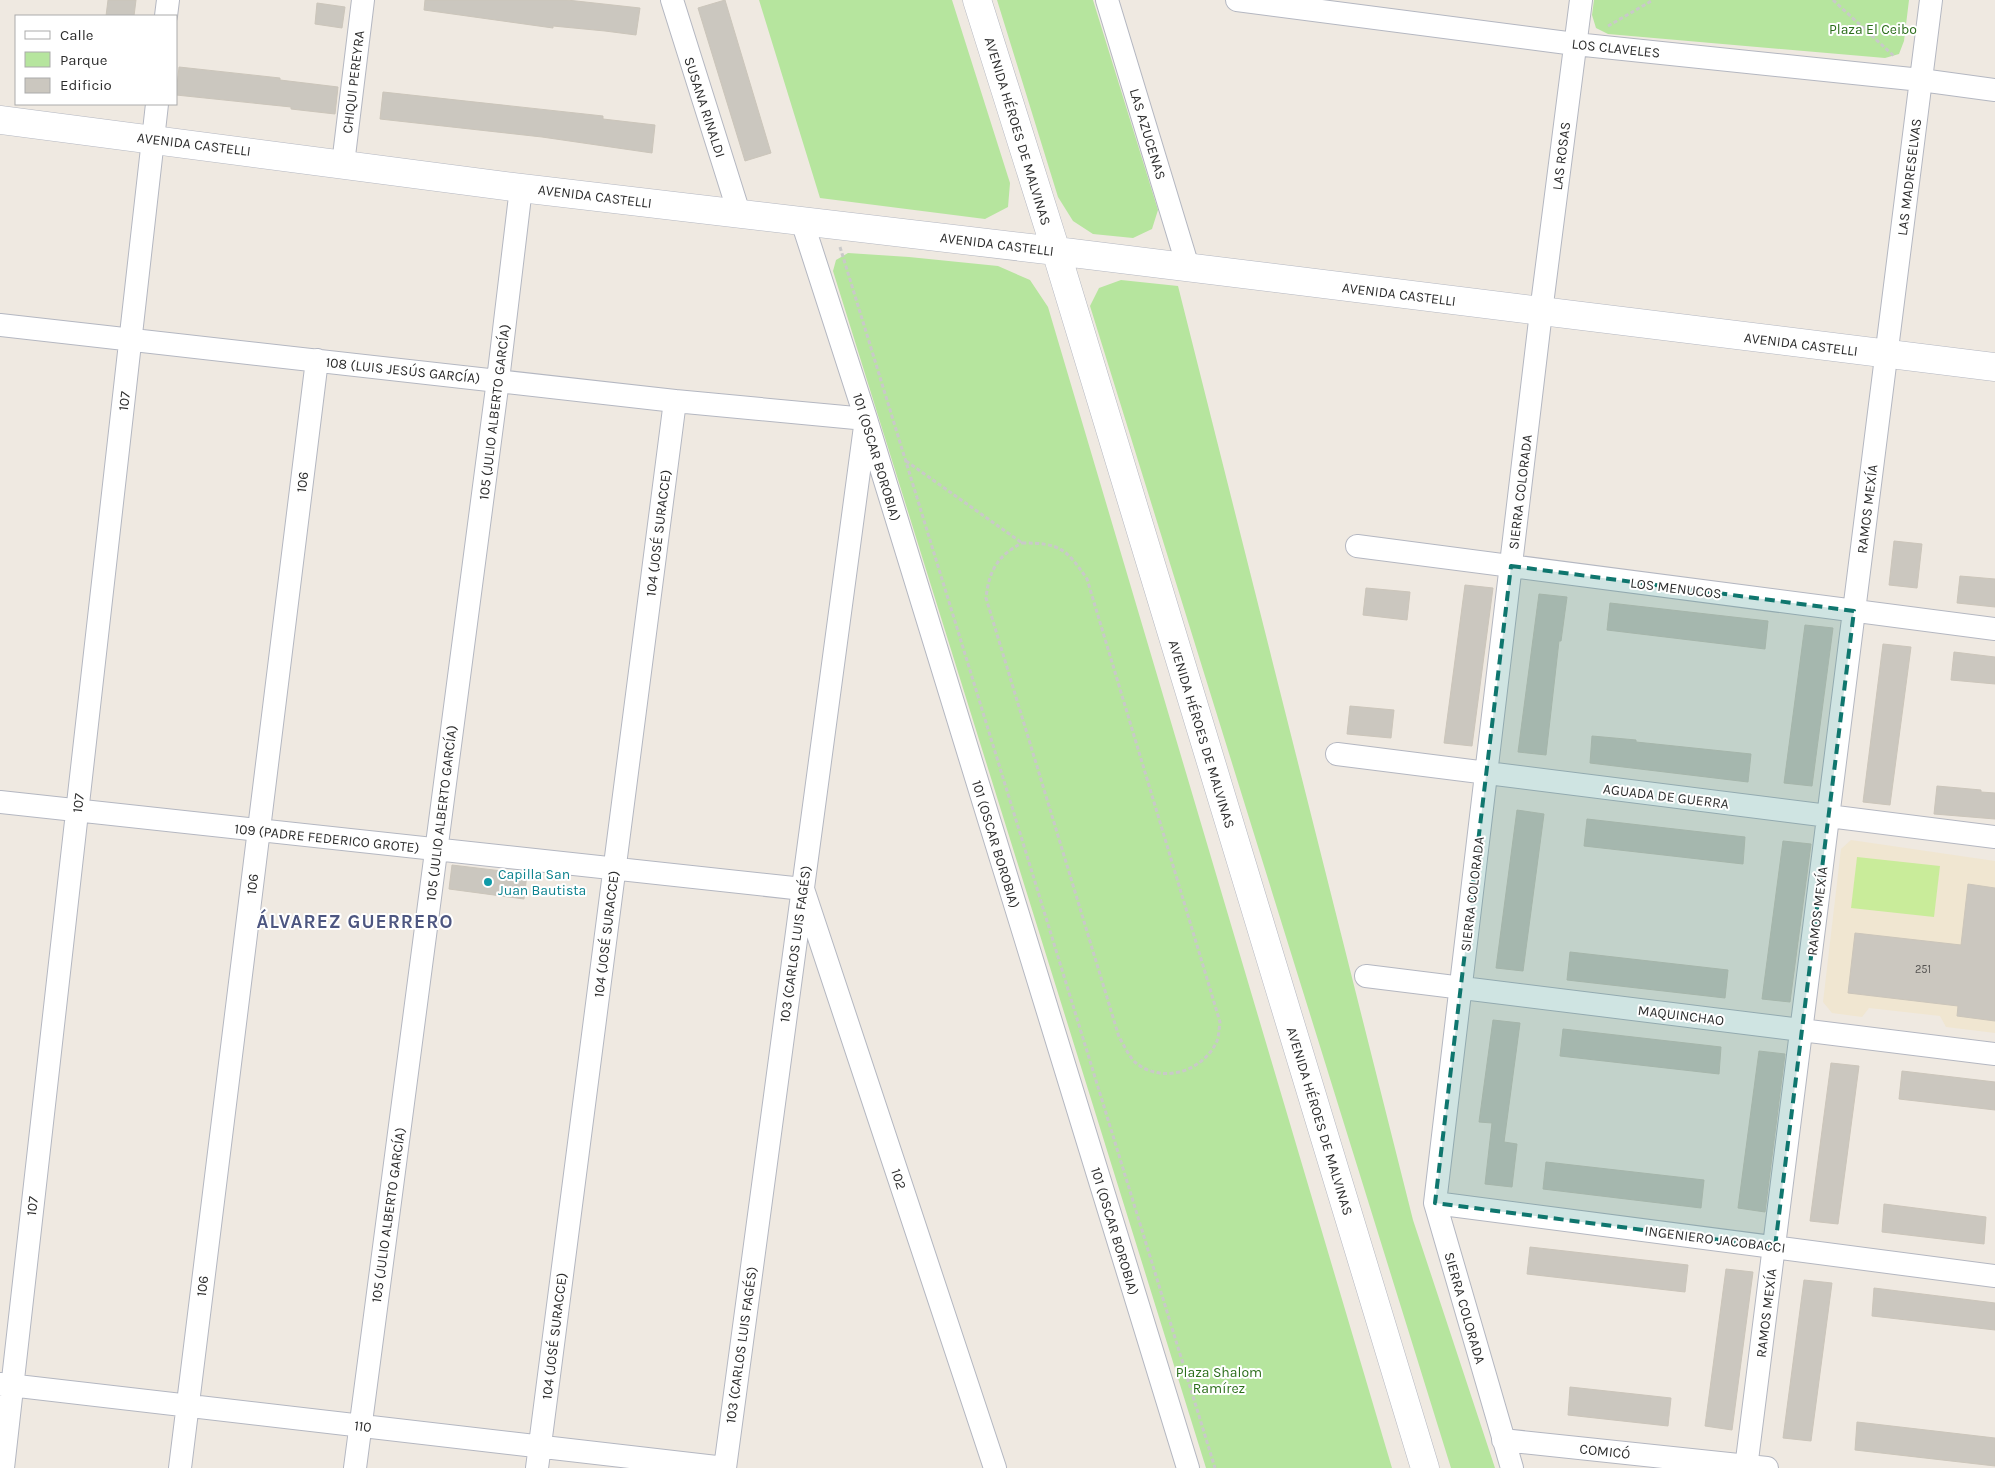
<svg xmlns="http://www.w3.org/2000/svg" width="1995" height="1468" font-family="Karla,sans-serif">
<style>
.education{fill:#f0e6d1}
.green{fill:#b6e59e}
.pitch{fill:#c9ec9a}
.building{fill:#cbc7bf;stroke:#cbc5ba}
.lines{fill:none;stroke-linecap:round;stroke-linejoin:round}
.minor-casing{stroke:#b4b7c1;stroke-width:24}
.secondary-casing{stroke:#b4b7c1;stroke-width:29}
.path{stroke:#c9c9c9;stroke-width:3;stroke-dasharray:4 2.5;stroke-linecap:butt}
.minor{stroke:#fff;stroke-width:22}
.secondary{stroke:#fff;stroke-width:28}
.marked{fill:#0f766e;fill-opacity:0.2;stroke:#0f766e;stroke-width:4;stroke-dasharray:10 6;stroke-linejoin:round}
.culture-dot{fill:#0f9aa8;stroke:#fff;stroke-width:2}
.labels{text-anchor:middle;stroke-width:4;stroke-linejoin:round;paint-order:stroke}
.number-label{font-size:11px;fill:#555452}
.park-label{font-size:14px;fill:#2c6e1b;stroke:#fff}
.street-label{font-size:14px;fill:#2e2e2e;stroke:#fff}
.culture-label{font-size:14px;fill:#0d838f;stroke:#fff;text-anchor:start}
.district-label{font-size:19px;font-weight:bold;letter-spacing:1px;fill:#4d5680;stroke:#fff}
</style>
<rect width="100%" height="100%" fill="#efe9e1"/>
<path class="education" d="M1851,840L1995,861V1033L1946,1027L1940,1016L1869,1008L1862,1017L1832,1013L1823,1002L1841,849Z"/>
<path class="green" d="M759,0H952L1010,183L1008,207L985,219L820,198Z
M997,0H1093L1158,210L1152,229L1133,238L1093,234L1073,221L1058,197Z
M1594,0H1909L1904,41L1899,54L1885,58L1608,34L1596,28L1592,15Z
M848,253L909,257L998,266L1030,280L1048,307L1392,1468H1206L833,271L836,260Z
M1121,280L1178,286L1413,1220L1495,1468H1451L1090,306L1099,288Z"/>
<path class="pitch" d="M1857,857L1940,866L1934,917L1851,908Z"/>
<path class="building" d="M108,0H136L134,16H106Z
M425,0H567L640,8L636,35L605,31L553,26V28L424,10Z
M725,0L771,153L745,161L698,8Z
M317,3L345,7L342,28L315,24Z
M179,67L280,78V80L338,87L335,114L291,109V107L176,95Z
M383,92L603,116V119L655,125L652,153L542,137L380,119Z
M1894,541L1922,544L1917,588L1889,585Z
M1960,576L1995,579V607L1957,603Z
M1465,585L1493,588L1472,746L1444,743Z
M1366,588L1410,592L1407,620L1363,615Z
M1539,594L1567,597L1561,641H1559L1546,755L1518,752Z
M1610,603L1768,621L1765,649L1607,630Z
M1805,625L1833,628L1812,786L1784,783Z
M1883,644L1911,647L1890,805L1863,802Z
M1954,652L1995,657V684L1951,680Z
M1350,706L1394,710L1391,738L1347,734Z
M1592,736L1636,740V742L1751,754L1748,782L1590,763Z
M1937,786L1981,790V792L1995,793V819L1934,814Z
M1517,810L1544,814L1523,971L1496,968Z
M1587,819L1745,837L1743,864L1584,846Z
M1783,841L1811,844L1790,1002L1762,999Z
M452,865L527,874L524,899L449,889Z
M1968,884L1995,888V1021L1957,1016L1958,1006L1848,993L1855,933L1961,945Z
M1570,952L1728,970L1725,998L1567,980Z
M1493,1020L1520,1023L1504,1142L1517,1144L1512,1187L1485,1184L1492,1123L1479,1122Z
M1563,1029L1721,1047L1719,1074L1560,1056Z
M1759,1051L1785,1054L1765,1212L1738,1208Z
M1831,1063L1859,1066L1838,1224L1810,1221Z
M1902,1071L1995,1082V1110L1899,1099Z
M1546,1162L1704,1180L1701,1208L1543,1189Z
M1884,1204L1986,1217L1984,1244L1882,1232Z
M1530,1247L1688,1265L1685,1292L1527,1274Z
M1726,1269L1753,1272L1732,1430L1705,1426Z
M1804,1280L1832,1283L1811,1441L1783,1438Z
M1874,1288L1995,1303V1330L1872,1316Z
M1570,1387L1671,1398L1668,1426L1568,1415Z
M1857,1422L1995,1438V1466L1855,1450Z"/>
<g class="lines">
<g class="minor-casing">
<path id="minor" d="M672,0L739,213
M1107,0L1188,267
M1237,0L1575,44L1921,80L1995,90
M166,16L168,0
M343,164L363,0
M802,221L866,419L1188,1468
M0,325L675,401L866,419L725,1468
M1357,546L1995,629
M1337,754L1995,837
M0,802L803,889L995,1468
M1366,976L1995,1054
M1435,1203L1995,1276
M0,1384L725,1468
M1503,1440L1767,1468
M3,1468L157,104
M180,1468L317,360
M355,1468L498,380L521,188
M537,1468L675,401
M1512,1468L1435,1203L1541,312L1581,0
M1746,1468L1931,0"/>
</g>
<g class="secondary-casing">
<path id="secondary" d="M977,0L1056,251L1425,1468
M0,120L521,188L1056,251L1995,367"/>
</g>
<path class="path" d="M1833,0L1895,57
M1608,26L1653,0
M840,247L1215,1468
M906,461L1022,543
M1022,543C1059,543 1066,548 1087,579L1220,1022C1219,1028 1219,1036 1217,1041C1203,1072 1162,1084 1136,1063C1129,1057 1124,1045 1119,1037L986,598C989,571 997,556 1022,543Z"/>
<use href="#minor" class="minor"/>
<use href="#secondary" class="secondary"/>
</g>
<path class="marked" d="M1511,566L1854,611L1775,1247L1435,1203Z"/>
<circle class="culture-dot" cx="488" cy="882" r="5"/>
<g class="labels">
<g class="number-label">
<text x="1923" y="973">251</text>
</g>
<g class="park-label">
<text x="1873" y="34">Plaza El Ceibo</text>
<text x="1219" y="1377">Plaza Shalom<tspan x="1219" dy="16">Ramírez</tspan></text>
</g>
<g class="street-label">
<text transform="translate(1616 48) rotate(6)" y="5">LOS CLAVELES</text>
<text transform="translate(353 82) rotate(-83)" y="5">CHIQUI PEREYRA</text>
<text transform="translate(705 107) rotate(72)" y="5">SUSANA RINALDI</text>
<text transform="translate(1018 131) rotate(73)" y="5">AVENIDA HÉROES DE MALVINAS</text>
<text transform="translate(1148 134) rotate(73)" y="5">LAS AZUCENAS</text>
<text transform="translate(194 144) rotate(7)" y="5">AVENIDA CASTELLI</text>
<text transform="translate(1561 156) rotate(-83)" y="5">LAS ROSAS</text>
<text transform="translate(1909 177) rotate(-83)" y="5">LAS MADRESELVAS</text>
<text transform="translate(595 196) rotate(7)" y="5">AVENIDA CASTELLI</text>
<text transform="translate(997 244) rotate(7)" y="5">AVENIDA CASTELLI</text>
<text transform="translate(1399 294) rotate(7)" y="5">AVENIDA CASTELLI</text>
<text transform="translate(1801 344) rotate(7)" y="5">AVENIDA CASTELLI</text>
<text transform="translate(403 370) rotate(6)" y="5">108 (LUIS JESÚS GARCÍA)</text>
<text transform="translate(124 401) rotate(-83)" y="5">107</text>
<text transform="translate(494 412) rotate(-83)" y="5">105 (JULIO ALBERTO GARCÍA)</text>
<text transform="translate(877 457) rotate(73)" y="5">101 (OSCAR BOROBIA)</text>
<text transform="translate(302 482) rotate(-83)" y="5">106</text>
<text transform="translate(1520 492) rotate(-83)" y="5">SIERRA COLORADA</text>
<text transform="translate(1867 509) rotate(-83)" y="5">RAMOS MEXÍA</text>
<text transform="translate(658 533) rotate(-83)" y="5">104 (JOSÉ SURACCE)</text>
<text transform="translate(1676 588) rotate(7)" y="5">LOS MENUCOS</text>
<text transform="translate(1202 734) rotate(73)" y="5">AVENIDA HÉROES DE MALVINAS</text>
<text transform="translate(1666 796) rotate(7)" y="5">AGUADA DE GUERRA</text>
<text transform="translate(78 803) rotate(-83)" y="5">107</text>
<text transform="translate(441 813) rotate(-83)" y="5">105 (JULIO ALBERTO GARCÍA)</text>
<text transform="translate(327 838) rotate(6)" y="5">109 (PADRE FEDERICO GROTE)</text>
<text transform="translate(996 844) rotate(73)" y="5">101 (OSCAR BOROBIA)</text>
<text transform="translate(252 884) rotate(-83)" y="5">106</text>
<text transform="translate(1472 894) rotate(-83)" y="5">SIERRA COLORADA</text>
<text transform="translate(1817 911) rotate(-83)" y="5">RAMOS MEXÍA</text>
<text transform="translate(606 934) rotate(-83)" y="5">104 (JOSÉ SURACCE)</text>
<text transform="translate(795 944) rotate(-82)" y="5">103 (CARLOS LUIS FAGÉS)</text>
<text transform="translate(1681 1015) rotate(7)" y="5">MAQUINCHAO</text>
<text transform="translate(1320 1121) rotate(73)" y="5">AVENIDA HÉROES DE MALVINAS</text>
<text transform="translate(899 1179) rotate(72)" y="5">102</text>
<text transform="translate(32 1206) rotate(-83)" y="5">107</text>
<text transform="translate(388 1215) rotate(-82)" y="5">105 (JULIO ALBERTO GARCÍA)</text>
<text transform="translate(1115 1231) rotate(73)" y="5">101 (OSCAR BOROBIA)</text>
<text transform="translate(1715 1239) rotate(7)" y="5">INGENIERO JACOBACCI</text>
<text transform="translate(202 1286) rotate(-83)" y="5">106</text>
<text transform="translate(1465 1308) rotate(74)" y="5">SIERRA COLORADA</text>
<text transform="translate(1766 1313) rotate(-83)" y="5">RAMOS MEXÍA</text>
<text transform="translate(554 1336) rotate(-83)" y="5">104 (JOSÉ SURACCE)</text>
<text transform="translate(741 1345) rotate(-82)" y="5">103 (CARLOS LUIS FAGÉS)</text>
<text transform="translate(363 1426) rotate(7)" y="5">110</text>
<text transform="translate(1605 1451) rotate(6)" y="5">COMICÓ</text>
</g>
<g class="culture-label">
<text x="498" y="879">Capilla San<tspan x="498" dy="16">Juan Bautista</tspan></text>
</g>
<g class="district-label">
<text x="355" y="928">ÁLVAREZ GUERRERO</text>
</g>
</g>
<rect x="15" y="15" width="162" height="90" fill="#ffffff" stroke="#ababab"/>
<rect x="25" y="31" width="25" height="8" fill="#ffffff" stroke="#ababab"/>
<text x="60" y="40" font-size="15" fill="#2e2e2e">Calle</text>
<rect x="25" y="52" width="25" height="15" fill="#b6e59e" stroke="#ababab"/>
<text x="60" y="65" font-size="15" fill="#2e2e2e">Parque</text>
<rect x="25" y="78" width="25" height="15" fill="#cbc7bf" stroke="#ababab"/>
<text x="60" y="90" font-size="15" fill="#2e2e2e">Edificio</text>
</svg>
